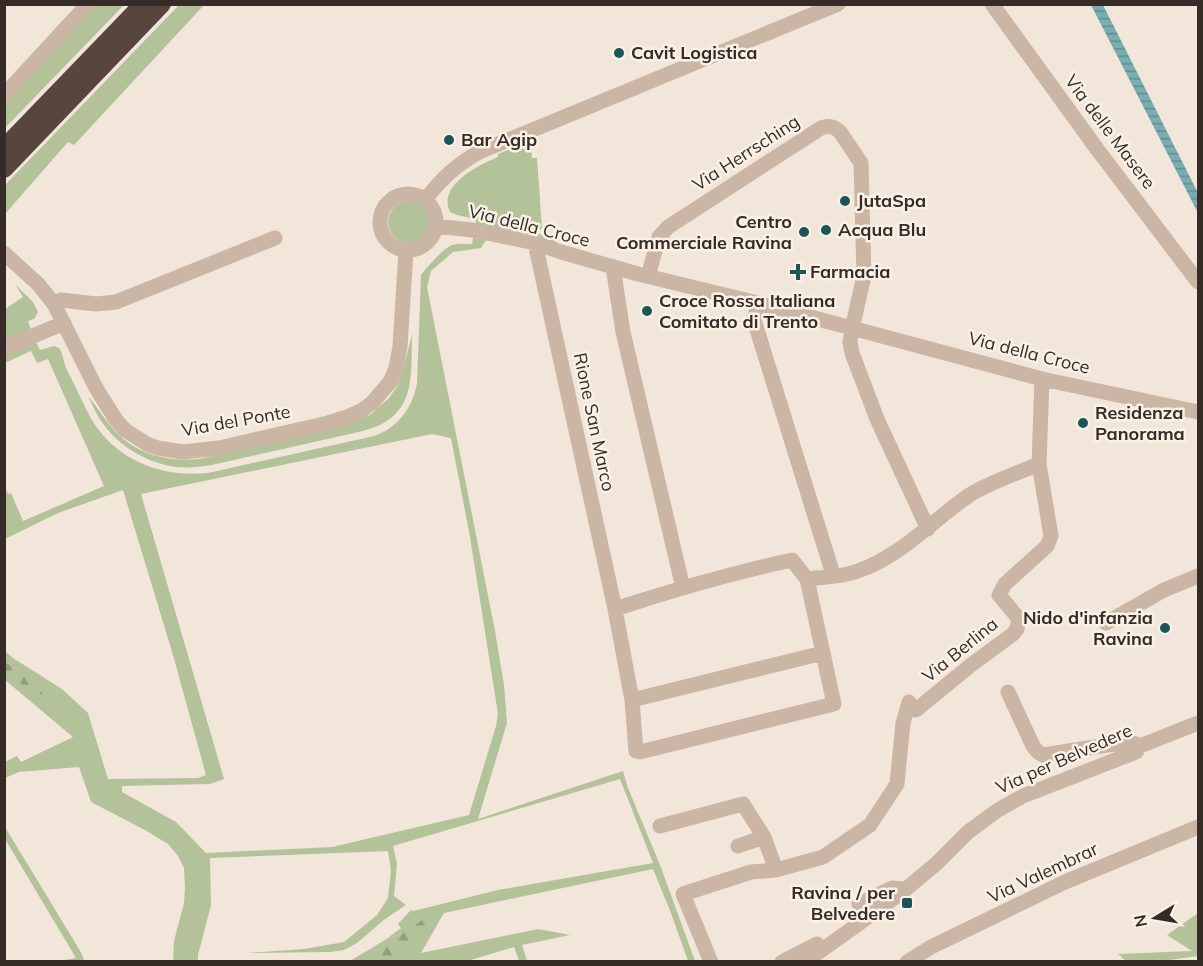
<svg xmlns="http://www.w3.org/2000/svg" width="1203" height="966" font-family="Mulish,sans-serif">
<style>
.green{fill:#b4c299;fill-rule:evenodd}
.forest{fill:url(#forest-firs)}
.water{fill:url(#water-rules)}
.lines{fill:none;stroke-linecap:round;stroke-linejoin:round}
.minor{stroke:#cbb6a5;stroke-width:15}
.highway{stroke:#57453e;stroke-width:18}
.poi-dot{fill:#1b5559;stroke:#faf1e6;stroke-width:2}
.labels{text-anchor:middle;stroke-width:5;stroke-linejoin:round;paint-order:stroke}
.poi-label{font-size:18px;font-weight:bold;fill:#362b27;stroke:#faf1e6;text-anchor:start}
.street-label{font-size:18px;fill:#362b27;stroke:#faf1e6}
</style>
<defs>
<pattern id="forest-firs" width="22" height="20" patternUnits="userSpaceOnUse" patternTransform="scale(1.5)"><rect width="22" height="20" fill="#b4c299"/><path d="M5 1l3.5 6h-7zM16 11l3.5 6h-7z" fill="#939e7d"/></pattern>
<pattern id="water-rules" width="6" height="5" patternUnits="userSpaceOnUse" patternTransform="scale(1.5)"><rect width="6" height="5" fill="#78aeb0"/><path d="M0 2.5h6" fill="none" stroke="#638e8f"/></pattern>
</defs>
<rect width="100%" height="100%" fill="#f2e6da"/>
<path class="green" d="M96,5H124L5,128L4,100Z
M179,5H204L74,145L68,142L5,214V185Z
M530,141L532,158H537L542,228L537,233L542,235L548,234L556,240L557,244L475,225L476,219L457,215L450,212C437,185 479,165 498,157V154Z
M388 222a21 21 0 1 1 42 0a21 21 0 1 1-42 0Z
M473,238L486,240L481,248L453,252L431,271L427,287L495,631L504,685L507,723L478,819L623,771L628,788L660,865L695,961H688L671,913L653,869L444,913L421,953L538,929L570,935L522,945L527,961H519L514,947L467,961H391L396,957L409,953L403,933L385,940L401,928L398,924L411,910L413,911L498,890L653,863L620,779L393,846L397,864L394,896L406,905L385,919L357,943L344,950L330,952L247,953L304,949L344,942L377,915L388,898L391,870L388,851L210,858L211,905L198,955V961H173L174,941L184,903L185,887L184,868L178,856L168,844L145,830L91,802L79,767L19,772L5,778V762L17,756L21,762L73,737L5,680V651L13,658L62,689L88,713L108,779L198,778L206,775L173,655L123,490L58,513L5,539L4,485L8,494L11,493L23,521L104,486L48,359L37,363L31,351L5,363V355L36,342L40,350L54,346L59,348C63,354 63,359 65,365C67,371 71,377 73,382C79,394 85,408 92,420C116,460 162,478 208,473L374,436C398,428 413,407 417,383L421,275C426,268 445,247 452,245C458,243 466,244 472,244ZM432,434L451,438L470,537L498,714L496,726L469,815L332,847L206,853L176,822L122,792V786L210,784L224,779L141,494Z
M15,284L33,302L38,312L34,319L28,321L31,330L5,342V309L23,297Z
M412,335C411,380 416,417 363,431L212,465C200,467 187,468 175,467C148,463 120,447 104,425C97,416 93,406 88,396C98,408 106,422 117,433C139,456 174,463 204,458L344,426L370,415L389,398L396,388L402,373Z
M5,827L82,954L84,961H58L76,958L5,839Z
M1198,913V956L1162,961L1129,962L1126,961L1118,954L1192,951L1167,935Z"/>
<path class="forest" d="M5,662L70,706L69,711L66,713C58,709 57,703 50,698C43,694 37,695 33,686L20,684L11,673L5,672Z
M434,916C429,925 421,944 413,950C406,956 397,956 391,961H350L385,940L403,933L427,917Z"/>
<path class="water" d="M1091,5H1103L1198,193V213Z"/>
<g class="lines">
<path class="minor" d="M992,4L1097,149L1198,282
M4,95L88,4
M380 222a28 28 0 1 1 56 0a28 28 0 1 1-56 0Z
M425,200C442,178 455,166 479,152L838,4
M436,226L472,230L535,243L561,252L638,274L758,303L1042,379L1198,412
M535,243L615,609L632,700L636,751L640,752L834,704L807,579L792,560C732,573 673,590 615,609
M4,253L38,284L54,304L96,388L116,420L125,430L147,444L158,448L183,452L219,448L328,423L347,417L361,411L372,403L390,382L396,368L400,347L406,250
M613,267L623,332L683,588
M648,276L659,237L668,227L821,128C829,125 834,126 840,132L861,163L864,276L852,329L850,342L852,353L877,419L928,529
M758,303L754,320L832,571
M54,304L61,300L96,304L116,302L275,238
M4,348L64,323
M807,579C824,577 842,577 858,571C901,556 931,522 968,496C986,484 1018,473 1039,464
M1106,623L1164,590L1198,576
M1008,692L1033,746L1038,752L1043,755L1120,743H1133L1140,746
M632,700L823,653
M916,710L971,665L1013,634L1017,629L1019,619L999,595L1005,584L1047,546L1051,536L1039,464L1042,379
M660,826L743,804L764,837
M776,870L823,857L870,825L897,784L903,723L909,702
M859,904L892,888L904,889
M711,962L683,894L751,872L776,870L764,837L738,846
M782,962L817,944
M805,962L871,915L906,889L937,863L968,832L998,810L1023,796L1136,752L1140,746L1198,723
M907,962L931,947L1065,882L1198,827"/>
<path class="highway" d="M4,148L143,4
M4,169L162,4"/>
</g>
<g class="poi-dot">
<circle cx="619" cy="53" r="6"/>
<circle cx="449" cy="140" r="6"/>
<circle cx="845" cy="201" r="6"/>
<circle cx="826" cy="230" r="6"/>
<circle cx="804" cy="232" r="6"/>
<path d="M795 263h6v6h6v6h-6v6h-6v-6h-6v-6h6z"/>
<circle cx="647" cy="311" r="6"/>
<circle cx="1083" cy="423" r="6"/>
<circle cx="1165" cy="628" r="6"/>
<rect x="901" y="897" width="12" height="12" rx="3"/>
</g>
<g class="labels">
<g class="poi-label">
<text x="631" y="59">Cavit Logistica</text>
<text x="461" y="146">Bar Agip</text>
<text x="857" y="207">JutaSpa</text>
<text x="792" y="228" text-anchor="end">Centro<tspan x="792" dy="21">Commerciale Ravina</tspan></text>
<text x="838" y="236">Acqua Blu</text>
<text x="810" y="278">Farmacia</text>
<text x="659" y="307">Croce Rossa Italiana<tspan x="659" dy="21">Comitato di Trento</tspan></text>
<text x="1095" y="419">Residenza<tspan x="1095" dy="21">Panorama</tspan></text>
<text x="1153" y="624" text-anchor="end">Nido d'infanzia<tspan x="1153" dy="21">Ravina</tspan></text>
<text x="895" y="899" text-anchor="end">Ravina / per<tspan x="895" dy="21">Belvedere</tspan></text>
</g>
<g class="street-label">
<text transform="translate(1110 132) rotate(53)" y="6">Via delle Masere</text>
<text transform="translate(746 153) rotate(-33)" y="6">Via Herrsching</text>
<text transform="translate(529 226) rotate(14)" y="6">Via della Croce</text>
<text transform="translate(1029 353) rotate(14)" y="6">Via della Croce</text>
<text transform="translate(236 421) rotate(-10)" y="6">Via del Ponte</text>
<text transform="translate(594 422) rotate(78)" y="6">Rione San Marco</text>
<text transform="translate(960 650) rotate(-39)" y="6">Via Berlina</text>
<text transform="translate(1064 759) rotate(-24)" y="6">Via per Belvedere</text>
<text transform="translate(1043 873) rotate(-25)" y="6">Via Valembrar</text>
</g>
</g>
<rect width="1203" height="966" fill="none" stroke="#362b27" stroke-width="12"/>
<g transform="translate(1155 918) rotate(259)" stroke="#faf1e6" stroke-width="4.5" paint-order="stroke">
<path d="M0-4.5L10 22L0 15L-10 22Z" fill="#362b27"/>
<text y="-9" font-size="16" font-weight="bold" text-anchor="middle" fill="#362b27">N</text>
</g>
</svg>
